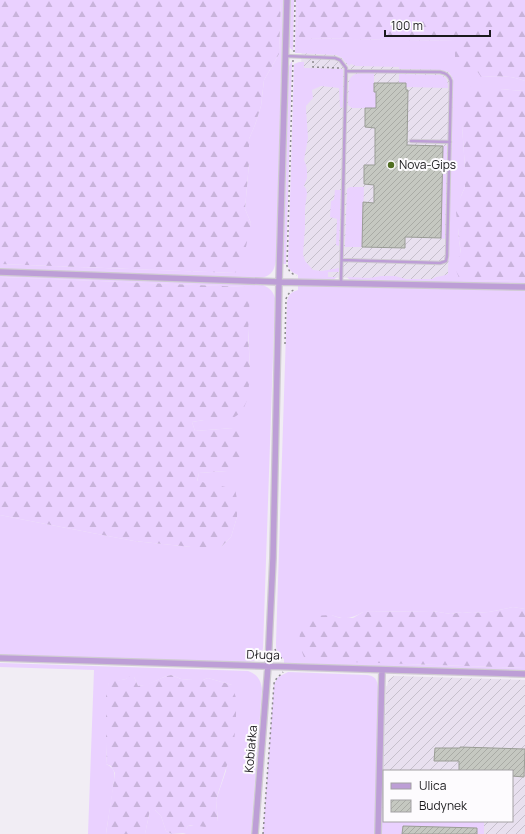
<svg xmlns="http://www.w3.org/2000/svg" width="525" height="834" font-family="Manrope,sans-serif">
<style>
.industrial{fill:url(#industrial-furrows)}
.grass{fill:#ead1ff}
.forest{fill:url(#forest-firs)}
.building{fill:url(#building-hatch);stroke:#9a9d96}
.lines{fill:none;stroke-linecap:round;stroke-linejoin:round}
.lane-casing{stroke:#cfcbd2;stroke-width:4.5}
.street-casing{stroke:#cfcbd2;stroke-width:8}
.path{stroke:#8b888d;stroke-width:1.5;stroke-dasharray:2 3;stroke-linecap:butt}
.lane{stroke:#bd9ed6;stroke-width:2.5}
.street{stroke:#bd9ed6;stroke-width:5.5}
.poi-dot{fill:#516e22;stroke:#fdfbfe;stroke-width:1.5}
.labels{text-anchor:middle;stroke-width:4;stroke-linejoin:round;paint-order:stroke}
.poi-label{font-size:12px;fill:#1b1a1d;stroke:#fdfbfe;text-anchor:start}
.street-label{font-size:12px;fill:#1b1a1d;stroke:#fdfbfe}
</style>
<defs>
<pattern id="industrial-furrows" width="10" height="10" patternUnits="userSpaceOnUse"><rect width="10" height="10" fill="#e8e0ef"/><path d="M-1 1l2-2M0 10L10 0M9 11l2-2" fill="none" stroke="#c6c0cc"/></pattern>
<pattern id="forest-firs" width="22" height="20" patternUnits="userSpaceOnUse"><rect width="22" height="20" fill="#ead1ff"/><path d="M5 1l3.5 6h-7zM16 11l3.5 6h-7z" fill="#c8b3da"/></pattern>
<pattern id="building-hatch" width="6" height="6" patternUnits="userSpaceOnUse"><rect width="6" height="6" fill="#c5c8c1"/><path d="M-1 1l2-2M0 6l6-6M5 7l2-2" fill="none" stroke="#a9aba5"/></pattern>
</defs>
<rect width="100%" height="100%" fill="#f1edf4"/>
<path class="industrial" d="M302,38L455,41L450,280L312,277L295,261Z
M394,676L525,680V834H389L390,821H512V771H384V817H382L386,686H387L389,679Z"/>
<path class="grass" d="M281,0H283L276,261C274,272 270,277 259,278L0,269V264L235,273L251,223L245,209L249,163V139L255,125L261,106L264,80L279,54Z
M291,0H294L293,51L289,47Z
M296,0H298L297,35L302,38L455,41V71H477L482,77C498,76 509,75 525,81V91L500,89L462,125L465,168V187L461,196L458,228L459,240L461,254L460,280L525,281V284L353,281L350,280L347,277L369,278L382,276H395L406,279H432L436,277L442,276L448,274L453,79L449,72L441,70L399,69V67L356,66L351,64L349,66L342,58L337,55L296,53H295Z
M292,61L286,264H283L289,66Z
M299,62H304V68L343,69V108L340,107L339,88L321,86L312,90L313,98L306,106V109L308,138L304,160L306,165L307,171V178L304,186L306,189L307,193L305,208V228L303,254L305,261L313,270L322,271L339,268V272H328V277H337L333,280H298V275L292,272L288,267L294,64Z
M359,73H374V92H376V108H352L348,105L349,81C351,76 354,74 359,73Z
M399,74L441,75C447,78 448,81 448,88L406,87L399,83Z
M443,146H447L445,239L441,238Z
M350,187H364L362,247H345L347,189Z
M335,190H341L339,246L336,245L337,219L330,217L331,201L334,200Z
M0,274L260,284C267,286 273,290 275,298L263,648C260,662 252,662 240,662L0,655V515L25,520L134,541L191,547H221L231,537L237,517V499L197,482L199,473L227,471L233,428L195,431L192,422L204,420L250,369L246,287L0,277Z
M298,286L525,290V609L513,607L489,612L472,613L462,612L451,614L432,611L363,612C351,619 344,620 331,615L405,664L525,668V671L284,663V659C277,655 276,651 276,643L287,302C288,295 291,292 298,290Z
M0,663L248,671C257,674 261,680 262,689L251,834H183L186,833V829L188,826L218,821L216,800L226,771L232,685L208,678L203,680H192L181,679L171,675L164,677L147,685L138,686L134,677L109,683C108,693 106,703 106,714C106,730 108,747 106,764C110,766 113,768 114,772C116,777 107,825 106,834H88L94,670L0,667Z
M288,672L367,675C375,676 377,679 378,687H380L375,834H263L274,684L278,677Z
M150,810H155L161,816L166,831L172,834H145Z
M382,817H384V821H484V834H477L476,828L403,826L402,834H381Z"/>
<path class="forest" d="M0,0H281L279,54L264,80L261,106L255,125L249,139V163L245,209L251,223L243,261L235,273L0,264Z
M298,0H525V81C510,75 498,76 481,77L477,71H455V41L302,38L297,36Z
M475,86L500,89L525,91V281L460,280L457,273L455,264L461,253L459,240L458,228L456,212L461,196L465,187V168L462,125L465,88Z
M0,277L246,287L250,291L248,334L250,369L248,398L242,412L233,418L204,420L192,422L195,431L233,428L240,430L243,439L238,468L227,471L199,473L197,481L235,489L237,499V517L231,537L221,547H191L134,541L25,520L0,515Z
M513,607L525,609V668L350,662L317,660L304,657C298,642 299,636 302,620L309,616L331,615L340,618H353L363,612L432,611L451,614L462,612L472,613L489,612Z
M171,675L181,679L192,680H203L208,678L232,685L236,698V720L234,743L216,800L218,822L205,827L191,825L188,826L186,829V833L172,834L166,831L161,816L155,810H150L145,834H106L115,773L111,766L106,764L107,752L106,742V694L109,682L126,679L130,676L134,677L138,686C151,685 158,678 171,675Z"/>
<path class="building" d="M374,83H406V90H408L407,145L443,146L441,238L405,237V248L362,247L363,202L374,203V185L364,184V165H375V128L365,127V108H376V92H374Z
M460,747L525,749L524,777L512,776V771H459V761H434L435,748H460Z
M403,826L477,828V834H402Z"/>
<g class="lines">
<g class="lane-casing">
<path id="lane" d="M286,56L335,58L340,60L346,68L341,282
M411,141L450,142
M342,260L440,263L446,261L447,256L451,81C449,75 446,73 440,72L346,71"/>
</g>
<g class="street-casing">
<path id="street" d="M0,272L279,282L525,287
M0,658L525,674
M255,834L268,666L273,558L279,282L287,0
M378,834L382,670"/>
</g>
<path class="path" d="M294,52L295,0
M293,60L287,266L290,272L296,276
M313,61V67L339,68
M285,344L286,299C288,293 291,291 296,289
M275,649L278,656L283,659V660
M263,834L274,684C275,678 280,676 283,672"/>
<use href="#lane" class="lane"/>
<use href="#street" class="street"/>
</g>
<circle class="poi-dot" cx="391" cy="165" r="4"/>
<g class="labels">
<g class="poi-label">
<text x="399" y="169">Nova-Gips</text>
</g>
<g class="street-label">
<text transform="translate(263 655) rotate(2)" y="4">Długa</text>
<text transform="translate(251 749) rotate(-85)" y="4">Kobiałka</text>
</g>
</g>
<rect x="383" y="770" width="130" height="52" fill="#fdfbfe" stroke="#a3a1a4"/>
<rect x="391" y="783" width="20" height="6" fill="#bd9ed6" stroke="#a3a1a4"/>
<text x="419" y="790" font-size="12" fill="#1b1a1d">Ulica</text>
<rect x="391" y="800" width="20" height="12" fill="url(#building-hatch)" stroke="#a3a1a4"/>
<text x="419" y="810" font-size="12" fill="#1b1a1d">Budynek</text>
<path d="M385 30v6h105v-6" fill="none" stroke="#1b1a1d" stroke-width="2"/>
<text x="391" y="30" font-size="12" fill="#1b1a1d" stroke="#fdfbfe" stroke-width="3" paint-order="stroke">100 m</text>
</svg>
